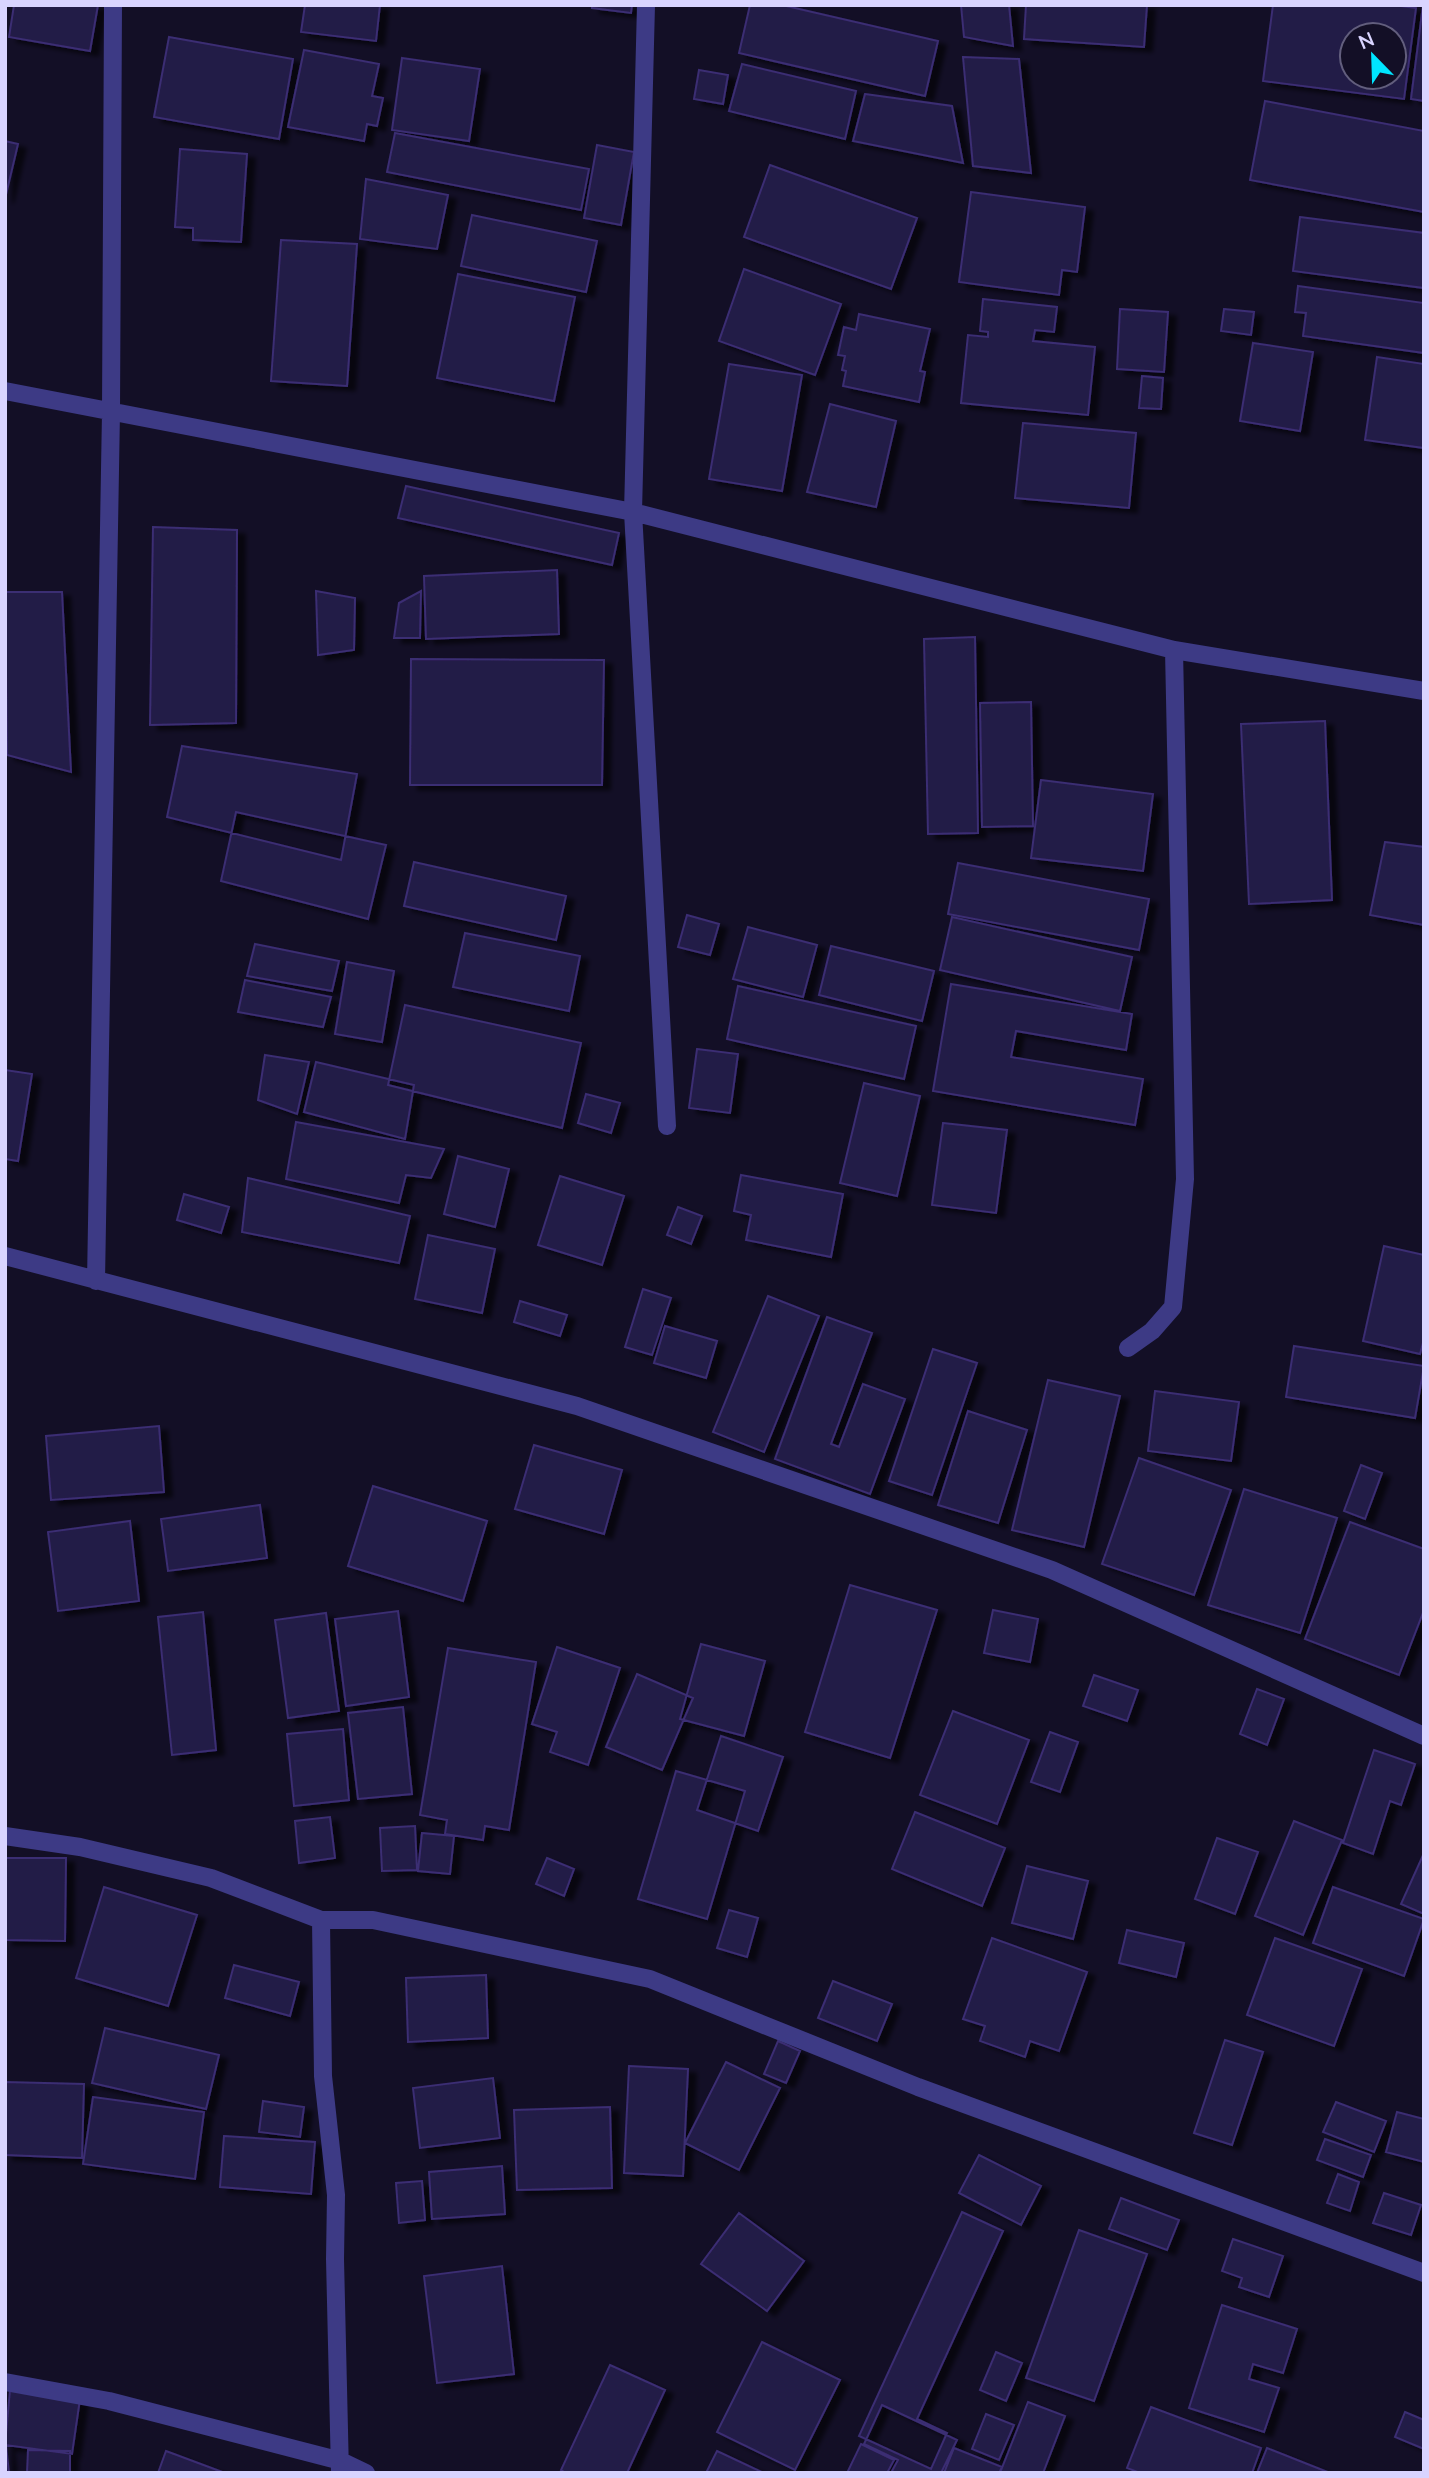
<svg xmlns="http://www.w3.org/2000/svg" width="1429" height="2478" font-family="Lato,sans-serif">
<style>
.building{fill:#241b47;stroke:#3b2d73;stroke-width:2;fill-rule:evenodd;filter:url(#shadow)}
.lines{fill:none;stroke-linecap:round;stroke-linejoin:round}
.street{stroke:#3d3a85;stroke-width:18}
</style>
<defs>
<filter id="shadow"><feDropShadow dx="8" dy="4.5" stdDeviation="2" flood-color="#0009"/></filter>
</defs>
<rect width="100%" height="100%" fill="#130f26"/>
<path class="building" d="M14,5H98L90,51L9,37Z
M305,5H380L376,41L301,32Z
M592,5H632L631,13L592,8Z
M750,5H782L938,41L925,96L739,53Z
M961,5H1009L1013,46L964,37Z
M1026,5H1147L1144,47L1024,39Z
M1273,5H1393L1416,8L1404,99L1263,81ZM1352,35H1394V77H1352Z
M1423,5H1424V101L1411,99Z
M169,37L293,59L279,139L154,117Z
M304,50L379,64L372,96L383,98L377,126L367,124L364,141L288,127Z
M963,57L1019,59L1031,173L973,166Z
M402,58L480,69L469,141L392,130Z
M742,64L856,91L845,139L729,111Z
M699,70L728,75L723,104L694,99Z
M865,94L952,106L963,163L853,141Z
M1265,101L1424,131V212L1250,180Z
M395,133L589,169L581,210L387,172Z
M5,141L18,144L5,199Z
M597,145L634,152L621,225L584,218Z
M180,149L247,154L241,242L193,240V228L175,227Z
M770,165L917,218L891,289L744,237Z
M366,179L448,195L437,249L360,239Z
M971,192L1085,207L1077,272L1062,270L1059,295L959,282Z
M472,215L597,241L586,292L461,266Z
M1300,217L1424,233V288L1293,271Z
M281,240L357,244L347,386L271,381Z
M744,269L841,304L815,375L719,341Z
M458,274L575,297L554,401L437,378Z
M1298,286L1424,303V353L1303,336L1306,313L1295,312Z
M983,299L1057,307L1054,332L1035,330L1033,341L1095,347L1088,415L961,403L968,335L988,337V332L980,331Z
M1120,309L1168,312L1164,372L1117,369Z
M1224,309L1254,312L1251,335L1221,331Z
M859,314L930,329L920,371L925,372L919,402L843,386L846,371L842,370L845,356L838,355L844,327L856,330Z
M1253,343L1313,352L1300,431L1240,421Z
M1377,357L1424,364V448L1365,440Z
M729,364L802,375L782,491L709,479Z
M1142,376L1163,378L1161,409L1139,408Z
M830,404L896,421L876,507L807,492Z
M1023,423L1136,433L1129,508L1015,498Z
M406,486L619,533L612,565L398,518Z
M153,527L237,530L236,723L150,725Z
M557,570L559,634L426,639L424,576Z
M316,591L355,598L354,650L318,655Z
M421,591L420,638H394L399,603Z
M5,592H62L71,772L7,755Z
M975,637L978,833L928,834L924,639Z
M411,659L604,660L602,785H410Z
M1031,702L1033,826L982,827L980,703Z
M1325,721L1332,900L1249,904L1241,724Z
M182,746L357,774L341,860L167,817Z
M1041,780L1153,794L1143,871L1031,858Z
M236,812L386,845L368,919L221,881Z
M1385,842L1424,847V925L1370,915Z
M414,862L566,896L556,940L404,906Z
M958,863L1149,899L1139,950L948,914Z
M687,915L719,924L710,955L678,947Z
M952,917L1132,957L1120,1011L940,970Z
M748,927L817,945L803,997L733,979Z
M465,933L580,956L569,1011L453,987Z
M255,944L339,961L332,991L247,976Z
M831,946L934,971L922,1021L819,995Z
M347,962L394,971L382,1042L335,1034Z
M245,980L331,997L323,1027L238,1012Z
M951,984L1132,1014L1126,1050L1016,1031L1011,1057L1143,1079L1135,1125L933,1091Z
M738,986L916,1026L904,1079L727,1039Z
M405,1005L581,1043L562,1128L388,1085Z
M697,1049L738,1054L730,1113L689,1108Z
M265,1055L309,1062L297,1114L258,1100Z
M316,1062L414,1085L405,1139L304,1112Z
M5,1070L32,1074L18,1161L5,1159Z
M864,1083L920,1096L897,1196L840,1183Z
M586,1094L620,1103L611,1133L578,1123Z
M296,1122L444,1149L431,1178L406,1175L399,1203L286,1179Z
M943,1123L1007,1130L996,1213L932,1205Z
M458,1156L509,1169L495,1227L444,1214Z
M741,1175L843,1194L831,1257L746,1240L751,1215L734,1211Z
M560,1176L624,1196L602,1265L538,1245Z
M248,1178L410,1216L399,1263L242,1232Z
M184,1194L229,1207L221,1233L177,1220Z
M678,1207L702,1216L691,1244L667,1235Z
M428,1235L495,1249L482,1313L415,1299Z
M1384,1246L1424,1255V1339L1420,1354L1363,1341Z
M643,1289L671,1298L652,1355L625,1347Z
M768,1296L819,1316L764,1452L713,1432Z
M520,1301L567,1315L560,1336L514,1322Z
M827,1317L872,1333L831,1444L839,1447L863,1384L905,1399L870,1494L775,1459Z
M665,1326L717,1341L706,1378L654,1363Z
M1294,1346L1424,1366L1415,1418L1286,1397Z
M933,1349L977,1363L932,1495L889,1481Z
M1048,1380L1120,1396L1084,1547L1012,1530Z
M1155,1391L1239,1402L1231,1461L1148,1451Z
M968,1411L1027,1430L998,1523L938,1505Z
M159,1426L164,1492L51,1500L46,1436Z
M534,1445L622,1470L604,1534L515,1509Z
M1139,1458L1231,1490L1194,1595L1102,1564Z
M1361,1465L1382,1473L1365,1519L1344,1511Z
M373,1486L487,1521L463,1601L348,1566Z
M1244,1489L1337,1518L1300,1633L1208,1605Z
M260,1505L267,1558L168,1571L161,1519Z
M130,1521L139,1601L58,1611L48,1532Z
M1350,1522L1424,1549V1610L1399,1675L1305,1639Z
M850,1585L937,1610L890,1758L805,1732Z
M993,1610L1038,1619L1030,1662L984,1653Z
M398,1611L409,1697L346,1706L335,1619Z
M203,1612L216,1750L172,1755L158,1617Z
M326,1613L339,1711L288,1718L275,1620Z
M701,1644L765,1661L744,1736L680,1719Z
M557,1647L620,1668L588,1765L550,1752L557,1732L532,1724Z
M448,1648L536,1662L509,1830L485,1826L483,1840L445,1834L447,1820L420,1815Z
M637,1674L693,1698L662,1770L606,1747Z
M1094,1675L1138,1690L1127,1721L1083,1706Z
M1257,1689L1284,1699L1267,1745L1240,1734Z
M403,1707L412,1794L358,1799L348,1713Z
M953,1711L1029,1740L997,1824L920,1795Z
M343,1729L349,1800L294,1806L287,1734Z
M1050,1732L1078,1742L1060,1792L1031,1782Z
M721,1736L783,1757L758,1831L697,1810Z
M1374,1750L1415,1764L1401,1805L1390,1801L1373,1854L1343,1843Z
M676,1771L745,1791L707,1919L638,1899Z
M915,1812L1005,1848L982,1906L892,1869Z
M330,1817L335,1858L299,1863L295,1821Z
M1294,1821L1342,1840L1303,1935L1255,1916Z
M415,1826L417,1870L382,1871L380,1828Z
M422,1833L454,1836L450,1874L418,1871Z
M1217,1838L1258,1852L1235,1914L1195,1899Z
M1424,1853V1914L1401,1904Z
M5,1858H66L65,1941L5,1940Z
M547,1858L574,1869L564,1896L536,1884Z
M1027,1866L1088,1881L1073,1939L1012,1923Z
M104,1887L197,1915L168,2006L76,1978Z
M1333,1887L1424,1919L1404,1976L1313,1943Z
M729,1910L758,1918L747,1957L717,1948Z
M1127,1930L1184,1943L1176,1977L1119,1963Z
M992,1938L1087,1972L1059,2051L1030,2041L1025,2057L980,2041L985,2026L963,2019Z
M1275,1938L1362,1969L1334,2046L1247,2015Z
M234,1965L299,1982L290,2016L225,1998Z
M486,1975L488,2038L408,2042L406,1978Z
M833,1981L892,2004L877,2041L818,2018Z
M105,2028L219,2055L206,2109L92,2083Z
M1225,2040L1263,2052L1232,2145L1194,2133Z
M778,2041L800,2051L786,2083L764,2074Z
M726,2062L780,2088L739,2170L685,2143Z
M629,2066L688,2069L683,2176L624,2173Z
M493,2078L500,2138L420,2148L413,2088Z
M5,2082L84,2084L82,2158L5,2155Z
M93,2097L204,2112L195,2179L83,2164Z
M263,2101L304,2107L300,2137L259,2132Z
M1336,2102L1386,2121L1374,2152L1323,2132Z
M610,2107L612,2188L517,2190L514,2110Z
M1397,2112L1424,2119V2162L1386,2152Z
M224,2136L315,2142L311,2194L220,2187Z
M1325,2139L1371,2155L1363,2177L1317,2160Z
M979,2155L1041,2186L1021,2225L959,2193Z
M502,2166L505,2214L432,2219L429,2172Z
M1338,2174L1359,2182L1350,2211L1327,2203Z
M422,2181L425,2220L399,2223L396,2183Z
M1384,2193L1421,2205L1411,2235L1373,2223Z
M1121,2198L1179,2220L1167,2250L1109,2229Z
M962,2212L1003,2231L917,2419L947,2433L931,2469L859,2436Z
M739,2213L804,2261L767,2311L701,2264Z
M1079,2230L1147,2254L1094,2401L1026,2378Z
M1233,2239L1283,2256L1269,2297L1239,2287L1242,2278L1222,2271Z
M502,2266L514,2374L437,2383L424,2276Z
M1222,2305L1297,2329L1283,2373L1253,2364L1249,2379L1279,2388L1264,2432L1189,2408Z
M762,2342L840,2380L795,2470L717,2432Z
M996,2352L1022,2363L1006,2401L980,2390Z
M610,2365L665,2390L627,2473H566L561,2470Z
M10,2390L80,2399L72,2454L5,2445Z
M1028,2402L1065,2416L1043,2473H1000Z
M882,2405L957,2440L941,2473H891L898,2460L864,2444Z
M1151,2407L1261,2448L1252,2473H1140L1127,2468Z
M1405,2412L1424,2420V2449L1395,2437Z
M986,2414L1014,2425L999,2460L972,2449Z
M5,2436L9,2473H5Z
M861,2444L894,2460L887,2473H847Z
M954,2448L1002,2467L999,2473H944Z
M1267,2448L1330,2473H1257Z
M28,2450L70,2451V2473H27Z
M166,2451L225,2473H158Z
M717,2451L764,2473H706Z"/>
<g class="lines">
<path class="street" d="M646,5L633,512L667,1126
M5,391L633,512L1174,650L1424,691
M5,1256L577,1406L1052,1570L1424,1736
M96,1281L111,412L113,5
M1128,1348L1152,1331L1173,1307L1185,1179L1174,650
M5,1836L80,1847L211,1878L321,1920H373L650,1979L918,2087L1424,2273
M321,1920L323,2076L336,2195L335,2259L340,2473
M5,2382L109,2401L341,2461L366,2473"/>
</g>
<rect width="1429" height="2478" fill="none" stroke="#d9d4ff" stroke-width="14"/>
<g transform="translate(1373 56) rotate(337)"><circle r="33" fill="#130f26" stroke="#625e7d" stroke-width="2"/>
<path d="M0-5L12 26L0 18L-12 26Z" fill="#00e5ff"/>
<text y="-10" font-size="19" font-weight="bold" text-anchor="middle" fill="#d9d4ff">N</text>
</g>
</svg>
